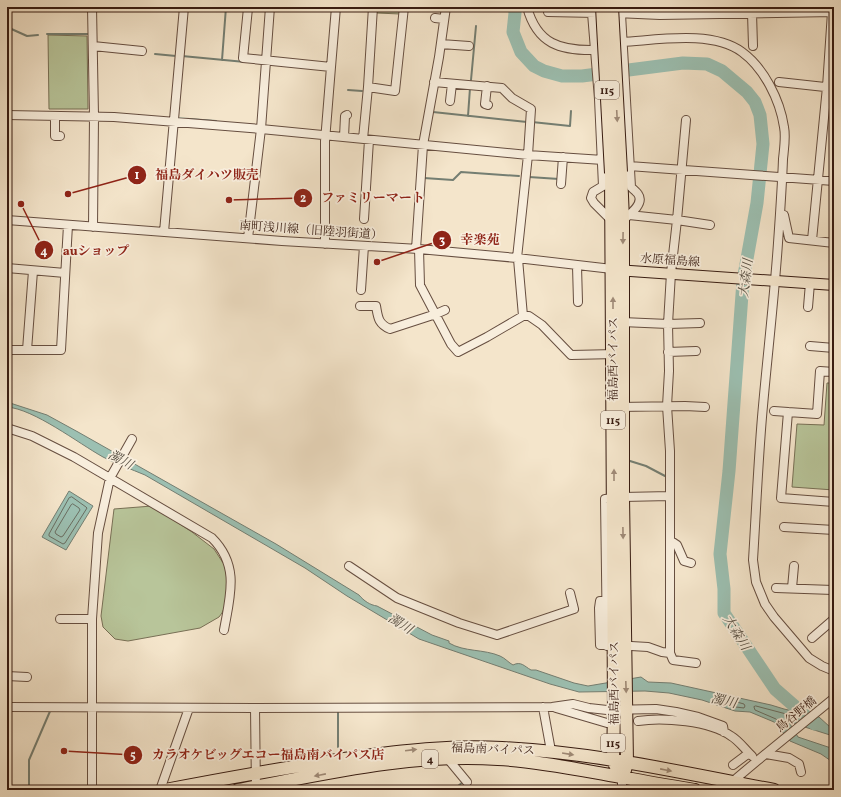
<svg xmlns="http://www.w3.org/2000/svg" width="841" height="797" font-family="Vollkorn,'Noto Serif JP',serif">
<style>
.green{fill:#b8c59a;stroke:#787056}
.water{fill:#9cc0b2;stroke:#747e72}
.lines{fill:none;stroke-linecap:round;stroke-linejoin:round}
.shore{stroke:#6a6e62;stroke-width:1}
.stream{stroke:#747e72;stroke-width:2}
.river{stroke:#9cc0b2;stroke-width:13}
.minor-casing{stroke:#664e40;stroke-width:10}
.major-casing{stroke:#371b11;stroke-width:12}
.highway-casing{stroke:#371b11;stroke-width:14}
.minor{stroke:#f8eedd;stroke-width:8}
.major{stroke:#f4e5cb;stroke-width:10}
.highway{stroke:#f4e5cb;stroke-width:12}
.highway-bridge-casing{stroke:#371b11;stroke-width:14;stroke-linecap:butt}
.highway-bridge{stroke:#f4e5cb;stroke-width:12}
.oneway{fill:#9f8a77}
.labels{text-anchor:middle;stroke-width:3.5;stroke-linejoin:round;paint-order:stroke}
.shield{fill:#f8eedd;stroke:#715a4e;stroke-width:1}
.shield-label{font-size:11px;font-weight:bold;fill:#371b11}
.street-label{font-size:12px;fill:#371b11;stroke:#f8eedd}
.water-label{font-size:13px;font-style:italic;fill:#554d41;stroke:#f8eedd}
.leader{fill:none;stroke:#8f2418;stroke-width:1.5}
.callout-dot{fill:#8f2418;stroke:#f8eedd;stroke-width:1.5}
.mark-label{font-size:12px;text-anchor:middle;font-weight:bold;fill:#fff}
.callout-label{font-size:13px;text-anchor:middle;font-weight:bold;fill:#8f2418;stroke:#f8eedd;stroke-width:3.5;stroke-linejoin:round;paint-order:stroke}
</style>
<rect width="100%" height="100%" fill="#f4e5cb"/>
<filter id="stains"><feTurbulence type="fractalNoise" baseFrequency=".005" numOctaves="4"/><feColorMatrix values="0 0 0 0 .2 0 0 0 0 .09 0 0 0 0 .02 0 0 0 .5 -.17"/></filter>
<radialGradient id="worn" r=".72"><stop offset=".6" stop-color="#630" stop-opacity="0"/><stop offset="1" stop-color="#630" stop-opacity=".3"/></radialGradient>
<path class="green" d="M377,7H400V14L377,13Z
M48,35L87,36L88,109H49Z
M827,383H834V490L792,487L797,424L824,425Z
M152,506L192,532L214,549L227,569L229,581L225,606L222,613L219,617L200,628L128,641L115,639L103,627L101,616L114,509Z"/>
<path class="water" d="M7,402L47,415L78,432L276,544L359,595C364,601 370,605 377,606L432,635L449,641V643C464,652 484,649 500,656C505,658 509,663 513,665C521,661 524,666 531,670H536L574,683L588,686L641,677L648,682L671,683L771,705L784,709L819,717L830,727L834,729V738L830,735L789,722L798,737L834,749V763L821,754L790,741L774,722L750,712L735,711L702,700L669,693L645,691L579,692L550,684L419,639L347,596L305,568L145,475C131,469 116,464 103,457C78,443 34,409 7,407Z
M69,491L93,506L66,550L42,537Z"/>
<g class="lines">
<path class="shore" d="M72,497L86,507L87,508L65,543L63,544L49,536V534L69,498Z
M73,504L79,508L80,510L63,536L61,537L56,534L55,532L71,505Z
M726,699L744,704L745,706L744,708L736,707L725,703L724,701Z
M756,706L790,715L791,717L787,721L785,726H783L776,719L755,710L754,707Z"/>
<path class="stream" d="M7,27L27,36L38,35
M47,34H89
M155,54L176,56
M182,56L245,62
M222,60L226,7
M471,80L476,26
M348,90L362,91
M433,112L527,122
M468,116L470,88
M176,118L216,121
M532,122L570,126L571,111
M529,177L559,179
M424,178L453,180L461,172L519,176
M630,461L646,466L665,476
M338,710V747
M29,790V760L51,709
M453,790L463,782"/>
<path class="river" d="M514,7L515,13L513,32L521,52L534,66L544,71L562,76H582L683,63L707,64L722,71L747,92L755,102L760,115L763,144L757,203L743,281L729,471L720,554L724,589V613L775,689L815,724"/>
<g class="minor-casing">
<path id="minor" d="M92,7L94,116L93,227
M527,7C537,44 560,51 596,50
M248,8L243,58L331,67L325,141V244
M548,12L596,13
M592,13L599,99L603,186L593,192L591,198L594,203L612,221
M616,13L660,15L834,12
M752,13L753,46
M621,14L631,187C633,189 637,192 638,194C645,204 629,215 623,220
M435,18L444,19
M622,42C658,40 712,30 742,52C764,68 780,100 784,127C786,137 784,149 783,159C782,187 780,215 778,243C774,301 767,359 762,417C758,465 756,512 753,560L756,582L765,604L774,617L809,658L822,666L834,671
M441,44L469,46
M93,46L142,51
M331,67L336,7
M434,82L502,88L512,98L531,109L528,155L517,258
M779,82L834,88
M487,86L485,104L488,105
M368,87L395,91L404,7
M450,101L452,84
M7,115L114,117L261,129L528,155L603,160
M55,116V136H60
M344,137L345,116L347,115
M363,139L368,87L373,7
M629,166L834,181
M561,184L563,157
M780,214L784,215L789,238L834,243
M629,215L677,220L710,225
M364,219L369,140
M7,220L282,241L419,249L517,258L612,269
M164,232L184,7
M248,238L261,129L270,7
M812,240L827,87L832,12
M416,249L423,145L439,57L446,7
M419,249L420,285L451,344L458,352L487,337L523,316H529L542,325L571,355L616,354
M518,259L523,316
M577,266L578,302
M7,268L65,273
M361,290L364,246
M360,306H376C378,317 378,324 390,329L436,314L445,310
M808,307L810,283
M622,322L668,324L700,323
M810,346L834,348
M7,350H61L68,225
M27,350L33,271
M668,352L696,351
M834,372L820,371L817,414L788,412L781,498L834,502
M619,407L685,406L705,407
M774,411L788,412
M7,428L32,436L74,457L212,538C240,566 230,596 224,630
M784,527L834,530
M671,541L677,545L684,561L691,563
M349,566L397,598L459,623L497,635L574,609L570,593
M776,588L833,590
M792,588L794,566
M607,601H600L599,608L600,645H610
M60,619H92
M812,638L834,619
M607,646L605,499L623,497L670,496
M631,646L648,647L662,652L670,653V451L667,406L669,371L668,324L671,273L677,220L686,120
M670,653L673,660L696,663
M7,676L27,677
M7,707L255,708L552,707L573,704L589,708L607,710L656,709L676,712L698,717L723,726L724,732
M543,707L551,751
M255,708L256,790
M556,708L607,723
M638,721C663,717 710,721 731,736C738,740 743,747 749,753
M766,754L789,758L799,764L801,772
M448,759L467,782
M733,765L749,753L752,756
M92,790V619L98,533L110,478L132,439
M160,790L189,708
M556,790H557
M622,790V778
M719,790L732,782L757,761L834,698"/>
</g>
<g class="major-casing">
<path id="major" d="M616,270L834,285"/>
</g>
<g class="highway-casing">
<path id="highway" d="M621,172L623,220V497L627,762L625,770
M611,173L614,711L613,761L622,778
M165,790C227,778 289,767 351,758C401,751 451,745 502,748C593,752 684,773 774,790
M238,790C324,774 411,753 498,759C539,761 580,770 621,777C646,782 671,786 695,790"/>
</g>
<use href="#minor" class="minor"/>
<use href="#major" class="major"/>
<use href="#highway" class="highway"/>
<g class="highway-bridge-casing">
<path id="highway-bridge" d="M602,7L611,173
M612,7L621,172"/>
</g>
<use href="#highway-bridge" class="highway-bridge"/>
</g>
<defs><path id="oneway-solid" d="M-6-.8H1V-3.2L6.5 0L1 3.2V.8H-6Z"/></defs>
<g class="oneway">
<use href="#oneway-solid" transform="translate(617 116) rotate(87)"/>
<use href="#oneway-solid" transform="translate(623 238) rotate(91)"/>
<use href="#oneway-solid" transform="translate(613 303) rotate(-90)"/>
<use href="#oneway-solid" transform="translate(614 475) rotate(-90)"/>
<use href="#oneway-solid" transform="translate(623 533) rotate(89)"/>
<use href="#oneway-solid" transform="translate(626 687) rotate(88)"/>
<use href="#oneway-solid" transform="translate(411 750) rotate(-7)"/>
<use href="#oneway-solid" transform="translate(568 754) rotate(9)"/>
<use href="#oneway-solid" transform="translate(666 770) rotate(11)"/>
<use href="#oneway-solid" transform="translate(320 775) rotate(169)"/>
</g>
<g class="labels">
<g class="shield">
<rect x="595" y="81" width="24" height="18" rx="3"/>
<rect x="601" y="411" width="24" height="18" rx="3"/>
<rect x="601" y="734" width="24" height="18" rx="3"/>
<rect x="422" y="750" width="16" height="18" rx="3"/>
</g>
<g class="shield-label">
<text x="607" y="94">115</text>
<text x="613" y="424">115</text>
<text x="613" y="747">115</text>
<text x="430" y="763">4</text>
</g>
<g class="street-label">
<text transform="translate(311 230) rotate(4)" y="4">南町浅川線（旧陸羽街道）</text>
<text transform="translate(670 260) rotate(4)" y="4">水原福島線</text>
<text transform="translate(613 359) rotate(-90)" y="4">福島西バイパス</text>
<text transform="translate(614 683) rotate(-90)" y="4">福島西バイパス</text>
<text transform="translate(796 714) rotate(-39)" y="4">鳥谷野橋</text>
<text transform="translate(493 749) rotate(2)" y="4">福島南バイパス</text>
</g>
<g class="water-label">
<text transform="translate(745 278) rotate(-83)" y="5">大森川</text>
<text transform="translate(121 459) rotate(28)" y="5">濁川</text>
<text transform="translate(401 623) rotate(32)" y="5">濁川</text>
<text transform="translate(737 632) rotate(58)" y="5">大森川</text>
<text transform="translate(724 700) rotate(13)" y="5">濁川</text>
</g>
</g>
<path class="leader" d="M68 194L137 175M229 200L303 198M377 262L442 240M21 204L44 250M64 751L133 755"/>
<g class="callout-dot">
<circle cx="68" cy="194" r="4"/>
<circle cx="229" cy="200" r="4"/>
<circle cx="377" cy="262" r="4"/>
<circle cx="21" cy="204" r="4"/>
<circle cx="64" cy="751" r="4"/>
<circle cx="137" cy="175" r="10"/>
<circle cx="303" cy="198" r="10"/>
<circle cx="442" cy="240" r="10"/>
<circle cx="44" cy="250" r="10"/>
<circle cx="133" cy="755" r="10"/>
</g>
<g class="mark-label">
<text x="137" y="179">1</text>
<text x="303" y="202">2</text>
<text x="442" y="244">3</text>
<text x="44" y="255">4</text>
<text x="133" y="759">5</text>
</g>
<g class="callout-label">
<text x="207" y="179">福島ダイハツ販売</text>
<text x="373" y="202">ファミリーマート</text>
<text x="480" y="244">幸楽苑</text>
<text x="96" y="255">auショップ</text>
<text x="268" y="759">カラオケビッグエコー福島南バイパス店</text>
</g>
<rect width="841" height="797" fill="none" stroke="#f4e5cb" stroke-width="24"/>
<rect x="8" y="8" width="825" height="781" fill="none" stroke="#371b11" stroke-width="2"/>
<rect x="12" y="12" width="817" height="773" fill="none" stroke="#371b11"/>
<rect width="100%" height="100%" filter="url(#stains)"/>
<rect width="100%" height="100%" fill="url(#worn)"/>
</svg>
